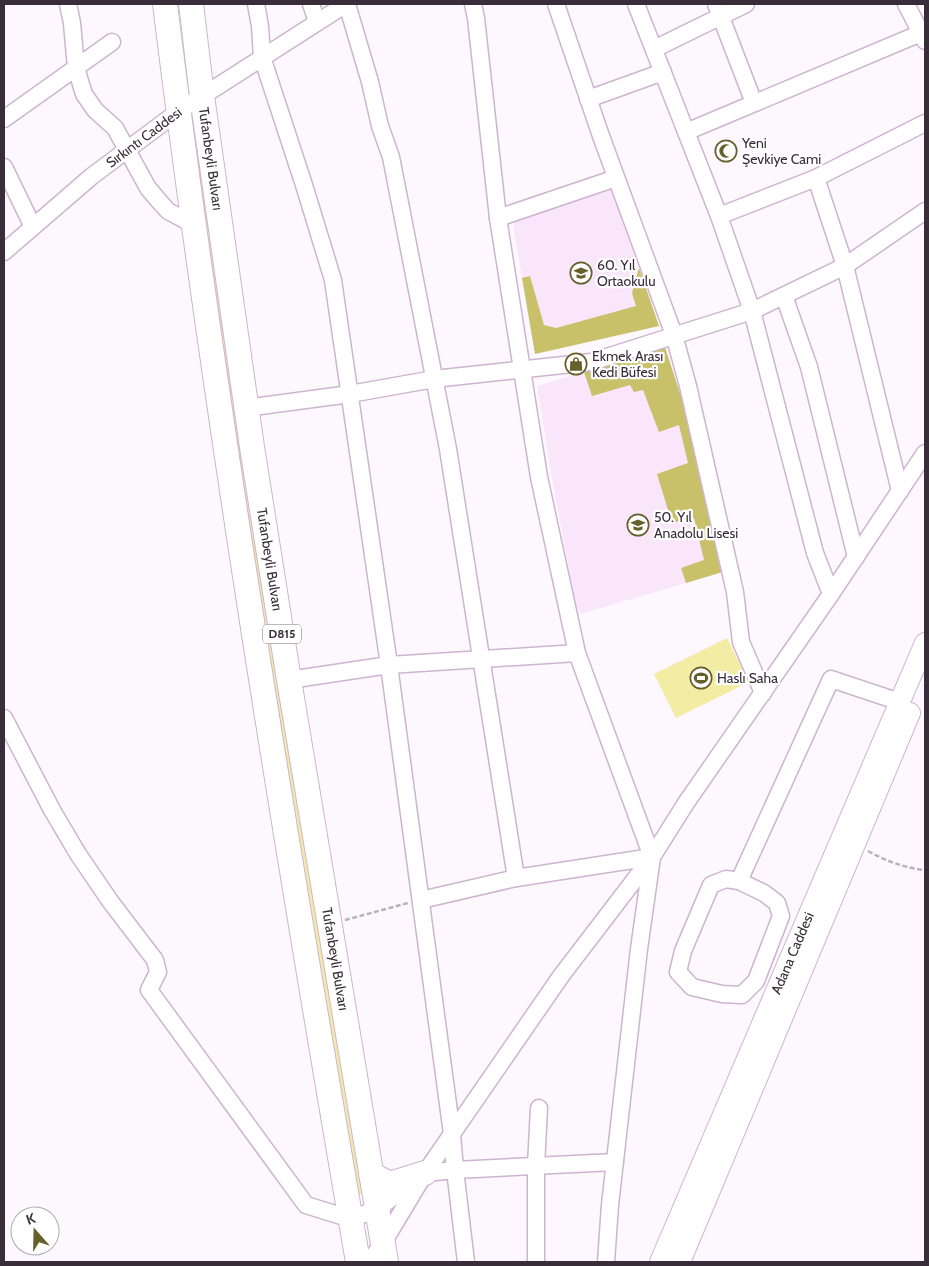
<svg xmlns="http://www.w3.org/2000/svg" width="929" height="1266" font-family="Cabin,sans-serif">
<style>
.built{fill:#f9e6fb}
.green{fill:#f2eca4}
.forest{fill:#c9c16a}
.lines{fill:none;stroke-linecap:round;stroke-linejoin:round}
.minor-casing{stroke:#cdb4d0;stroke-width:19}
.major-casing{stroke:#cdb4d0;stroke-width:22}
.highway-casing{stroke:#cdb4d0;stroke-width:26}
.path{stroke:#bab2bb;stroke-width:2.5;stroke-dasharray:5 2.5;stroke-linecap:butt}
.minor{stroke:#fff;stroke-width:16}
.major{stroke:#fff;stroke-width:20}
.highway{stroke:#fff;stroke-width:24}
.labels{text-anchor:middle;stroke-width:4.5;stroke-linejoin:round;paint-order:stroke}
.shield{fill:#fff;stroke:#746c74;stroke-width:1}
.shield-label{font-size:12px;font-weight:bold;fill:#382d39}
.street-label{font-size:14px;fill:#382d39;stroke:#fff}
.poi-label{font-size:14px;fill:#382d39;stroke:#fff;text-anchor:start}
</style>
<rect width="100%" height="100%" fill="#fdf8fe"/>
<path class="built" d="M611,189L659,326L535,354L514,230V218Z
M665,347L726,571L581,614L576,606L552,479L537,386Z"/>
<path class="green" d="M191,135H195L216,285L224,316L364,1195H357L257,590Z
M727,638L749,682L676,718L654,674Z"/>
<path class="forest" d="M639,268L659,326L535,354L522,278L530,276L544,325L556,328L636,306L632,293Z
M665,347L689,421L726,571L686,583L681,568L704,560L694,518L672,523L657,474L688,463L679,425L659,432L643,390L634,392L630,385L592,396L584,372Z"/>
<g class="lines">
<g class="minor-casing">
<g id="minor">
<path d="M68,4L72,23L76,68L84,94L95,110L115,128L148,188L159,201L168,211L194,225"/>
<path d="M256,4L260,26L262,57L304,185L333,280L389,665L452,1134L455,1170L466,1262"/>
<path d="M311,4L317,22"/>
<path d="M347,4L370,82L380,126L391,157L448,449L516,878"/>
<path d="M473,4L476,18L498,218L539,477L577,653L652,857L639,949L610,1205L606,1262"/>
<path d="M556,4L601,136L674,335L688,386L735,592L741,642L763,693"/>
<path d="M636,4L719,216L752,311L815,553L831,594"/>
<path d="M716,4L754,103"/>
<path d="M906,4L925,41"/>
<path d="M654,49L746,4"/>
<path d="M588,99L663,72"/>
<path d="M4,119L112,42"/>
<path d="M686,132L921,33"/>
<path d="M4,167L33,227"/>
<path d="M816,178L845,266L900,491"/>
<path d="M719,216L816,178L925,123"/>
<path d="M498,218L616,178"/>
<path id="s1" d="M4,252L92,176L179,111L346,4"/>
<path d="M784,296L809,367L856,557"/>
<path d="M246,408L350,394L434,379L591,362L752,311L845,266L925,211"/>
<path d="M289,680L389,665L577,653"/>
<path d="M4,718L52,810L78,854L110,901L155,960L158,972L149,990L306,1205L351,1219L377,1209L425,1173L455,1170L615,1162"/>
<path d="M726,879L739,881L764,893L777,903L781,916L756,981L742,995L722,994L692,987L678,972L683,951L711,885Z"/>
<path d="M739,881L831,679L900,702"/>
<path d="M421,900L516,878L652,857"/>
<path d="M369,1262L383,1243L425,1173L561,976L652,857L686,803L831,594L925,453"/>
<path d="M536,1262V1166L539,1108"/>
</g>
</g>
<g class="major-casing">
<g id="major">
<path id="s2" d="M660,1262L925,643"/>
<path d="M680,1262L910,713"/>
</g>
</g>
<g class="highway-casing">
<g id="highway">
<path d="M165,4C217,425 286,844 358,1262"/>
<path id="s3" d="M191,4L202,96L252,447L289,680L386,1262"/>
<path d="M371,1174L390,1184L425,1173"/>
</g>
</g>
<path class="path" d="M868,851C886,861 905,868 925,870
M345,920L408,903"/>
<use href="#minor" class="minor"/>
<use href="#major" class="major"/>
<use href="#highway" class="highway"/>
</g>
<defs>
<g id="mosque-ring" transform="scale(1.125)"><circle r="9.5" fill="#fff" stroke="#65602c" stroke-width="1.5"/><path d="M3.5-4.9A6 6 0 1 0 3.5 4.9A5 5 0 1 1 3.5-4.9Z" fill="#65602c"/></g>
<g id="school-ring" transform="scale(1.125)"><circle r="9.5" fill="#fff" stroke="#65602c" stroke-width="1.5"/><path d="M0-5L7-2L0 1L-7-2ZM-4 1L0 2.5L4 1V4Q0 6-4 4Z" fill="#65602c"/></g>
<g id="shop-ring" transform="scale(1.125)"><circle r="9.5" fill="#fff" stroke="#65602c" stroke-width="1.5"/><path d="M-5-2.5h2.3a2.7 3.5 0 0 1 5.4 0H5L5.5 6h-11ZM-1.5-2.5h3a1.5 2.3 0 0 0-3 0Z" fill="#65602c"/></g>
<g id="stadium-ring" transform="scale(1.125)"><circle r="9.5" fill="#fff" stroke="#65602c" stroke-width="1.5"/><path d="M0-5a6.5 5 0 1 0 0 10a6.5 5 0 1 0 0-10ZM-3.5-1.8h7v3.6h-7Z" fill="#65602c"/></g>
</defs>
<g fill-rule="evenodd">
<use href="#mosque-ring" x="726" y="151"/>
<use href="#school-ring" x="581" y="273"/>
<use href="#shop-ring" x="576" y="364"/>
<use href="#school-ring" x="638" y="525"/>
<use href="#stadium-ring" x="701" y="678"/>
</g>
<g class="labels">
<rect class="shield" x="263" y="624.5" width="38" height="19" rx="4"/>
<g class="shield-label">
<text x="282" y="638">D815</text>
</g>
<g class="street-label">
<text dy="5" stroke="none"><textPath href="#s1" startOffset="181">Sırkıntı Caddesi</textPath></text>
<text dy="5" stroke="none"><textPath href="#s3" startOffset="156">Tufanbeyli Bulvarı</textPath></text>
<text dy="5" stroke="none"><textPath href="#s3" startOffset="561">Tufanbeyli Bulvarı</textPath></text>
<text dy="5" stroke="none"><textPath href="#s2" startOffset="336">Adana Caddesi</textPath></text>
<text dy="5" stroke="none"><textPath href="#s3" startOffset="966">Tufanbeyli Bulvarı</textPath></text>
</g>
<g class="poi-label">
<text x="742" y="148">Yeni<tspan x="742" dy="16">Şevkiye Cami</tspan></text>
<text x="597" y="270">60. Yıl<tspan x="597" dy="16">Ortaokulu</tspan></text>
<text x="592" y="361">Ekmek Arası<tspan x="592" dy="16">Kedi Büfesi</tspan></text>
<text x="654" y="522">50. Yıl<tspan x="654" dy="16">Anadolu Lisesi</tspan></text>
<text x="717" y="683">Haslı Saha</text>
</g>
</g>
<rect width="929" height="1266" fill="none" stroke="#382d39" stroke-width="10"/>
<g transform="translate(35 1231) rotate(340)"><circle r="24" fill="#ffffff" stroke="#afabb0"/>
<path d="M0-4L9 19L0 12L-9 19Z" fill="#65602c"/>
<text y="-8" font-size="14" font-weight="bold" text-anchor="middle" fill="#382d39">K</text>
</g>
</svg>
